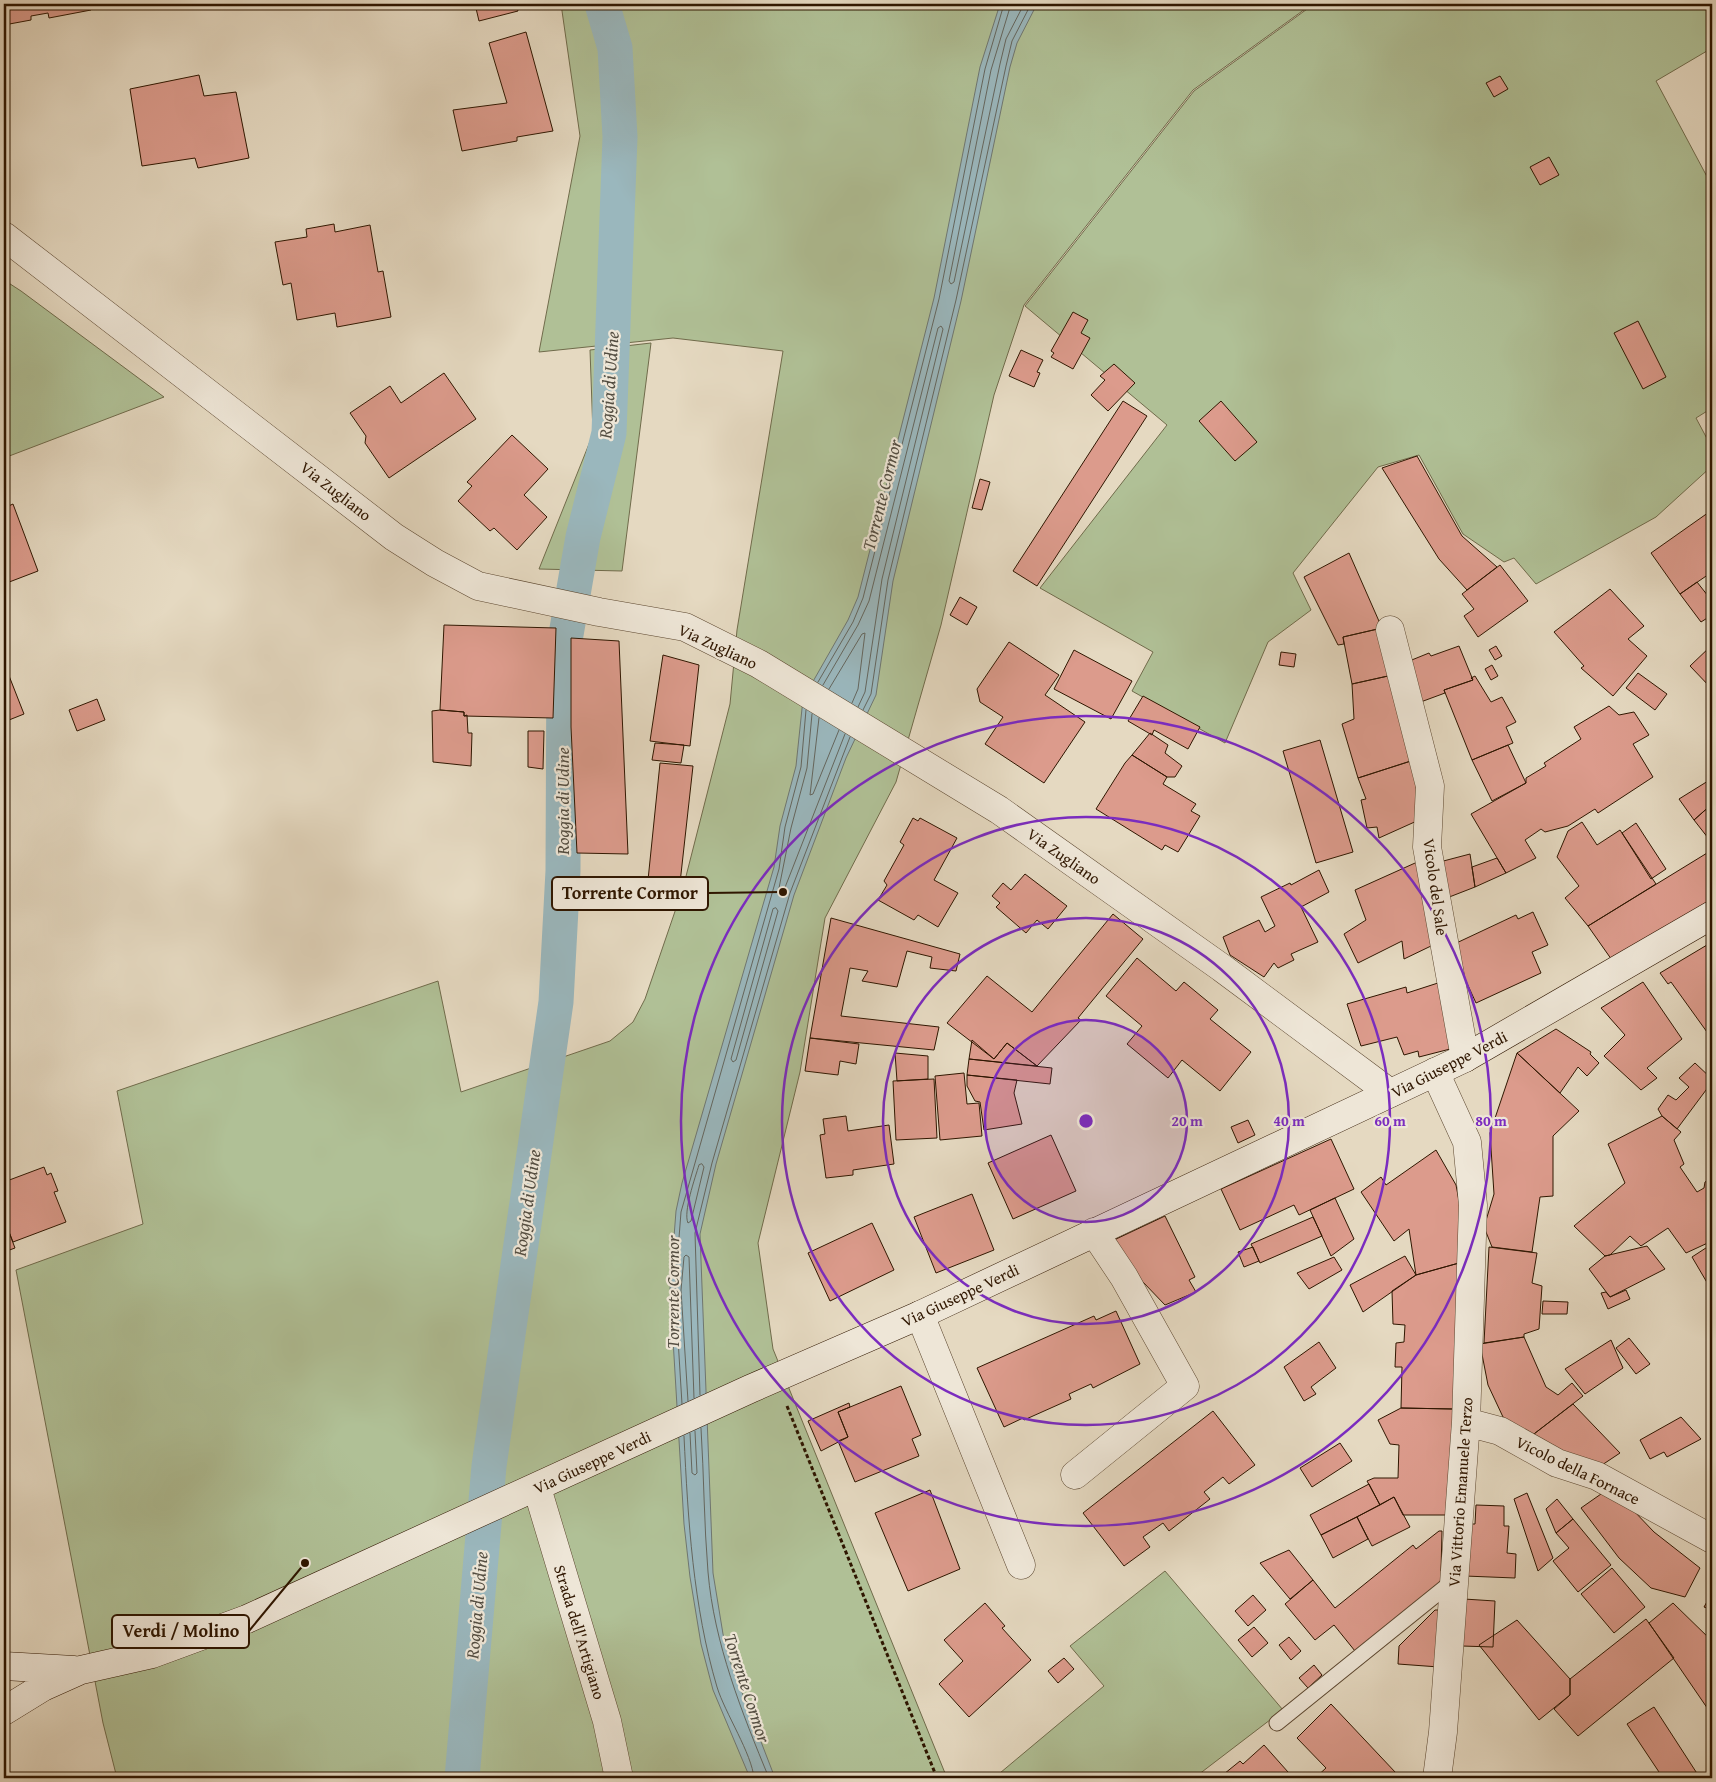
<svg xmlns="http://www.w3.org/2000/svg" width="1716" height="1782" font-family="'Gentium Book Plus',serif">
<style>
.green{fill:#b0c096;stroke:#706b4b}
.water{fill:#9ab7bd;stroke:#6f7771}
.lines{fill:none;stroke-linecap:round;stroke-linejoin:round}
.shore{stroke:#64665e;stroke-width:1}
.canal{stroke:#9ab7bd;stroke-width:35}
.building{fill:#dc9b8c;stroke:#2f1600}
.lane-casing{stroke:#5c4730;stroke-width:17}
.street-casing{stroke:#5c4730;stroke-width:29}
.secondary-casing{stroke:#2f1600;stroke-width:29}
.path{stroke:#2f1600;stroke-width:3;stroke-dasharray:4 2.5;stroke-linecap:butt}
.lane{stroke:#eee6d7;stroke-width:15}
.street{stroke:#eee6d7;stroke-width:28}
.secondary{stroke:#eee6d7;stroke-width:28}
.ring{fill:none;stroke:#7b2cbf;stroke-width:2.5}
.labels{text-anchor:middle;stroke-width:4.5;stroke-linejoin:round;paint-order:stroke}
.street-label{font-size:16px;fill:#2f1600;stroke:#eee6d7}
.water-label{font-size:18px;font-style:italic;fill:#544e42;stroke:#eee6d7}
.centre{fill:#7b2cbf;stroke:#eee6d7;stroke-width:2.5}
.ring-label{font-size:15px;text-anchor:middle;font-weight:bold;fill:#7b2cbf;stroke:#eee6d7;stroke-width:4.5;stroke-linejoin:round;paint-order:stroke}
.leader{fill:none;stroke:#2f1600;stroke-width:2}
.callout-dot{fill:#2f1600;stroke:#eee6d7;stroke-width:2}
.callout{fill:#eee6d7;stroke:#2f1600;stroke-width:2}
.callout-label{font-size:18px;text-anchor:middle;font-weight:bold;fill:#2f1600}
</style>
<rect width="100%" height="100%" fill="#e5d9c1"/>
<filter id="stains"><feTurbulence type="fractalNoise" baseFrequency=".004" numOctaves="4"/><feColorMatrix values="0 0 0 0 .2 0 0 0 0 .09 0 0 0 0 .02 0 0 0 .5 -.17"/></filter>
<radialGradient id="worn" r=".72"><stop offset=".6" stop-color="#630" stop-opacity="0"/><stop offset="1" stop-color="#630" stop-opacity=".3"/></radialGradient>
<path class="green" d="M561,4H1312L1193,90L1024,305L994,395L941,625L896,782L825,918L800,1072L758,1243L773,1349L947,1778H117L103,1723L16,1270L143,1224L117,1091L438,981L461,1092L610,1041L633,1022L645,999L683,888L730,704L737,630L783,351L673,338L539,352L580,136Z
M1314,4H1712V48L1656,81L1712,186V408L1696,418L1712,448V466L1656,517L1536,584L1514,558L1504,562L1463,534L1419,455L1378,467L1293,573L1311,610L1268,642L1225,743L1132,691L1153,652L1040,588L1167,425L1025,306L1194,91Z
M4,280L21,291L164,397L4,458Z
M651,343L622,571L539,569L593,434L590,350Z
M1165,1571L1283,1710L1194,1778H994L1104,1686L1070,1646Z"/>
<path class="water" d="M1000,4H1037L1017,43L1010,67L961,301L893,581L876,695L846,758L794,895L716,1164L700,1234L713,1573L723,1634L731,1664L775,1778H750L713,1690L701,1644L690,1577L684,1524L670,1289L676,1211L682,1183L774,867L780,826L796,766L803,699L848,620L858,597L934,298L980,67Z"/>
<g class="lines">
<path class="shore" d="M1011,4L991,70L949,281L951,284L954,282L1000,64L1006,39L1024,4
M818,682L853,622L863,598L939,299L985,69L1004,4
M823,685L858,625L869,601L938,328L941,326L943,329L882,579L865,692L858,707
M829,689L862,634L865,633L858,689L852,703
M863,710L871,694L888,580L956,300L1006,66L1012,41L1031,4
M812,714L807,768L791,828L779,888L781,891L784,890L845,734
M819,718L810,795L813,794L839,730
M776,908L778,911L736,1060L733,1062L731,1059L773,909Z
M702,1164L704,1167L691,1221L688,1223C683,1212 695,1178 699,1165Z
M700,1395L695,1233L712,1163L790,893L850,737
M688,1401L681,1290L684,1257L686,1255L689,1257L694,1398
M682,1404L675,1290L681,1212L779,869L785,827L801,767L806,710
M701,1428C704,1476 704,1524 708,1572C714,1643 742,1713 769,1778
M690,1433L692,1473L695,1475L697,1473L695,1431
M684,1436C688,1520 693,1606 717,1687C725,1713 752,1754 754,1778"/>
<path class="canal" d="M462,1778L489,1466L556,1002L563,871L564,646L583,537L609,433L620,137L615,48L602,4"/>
</g>
<path class="building" d="M4,4H102L90,6L91,10L49,18L48,13L31,16V20L4,25Z
M475,4H516L518,11L479,21Z
M526,32L553,131L517,137V141L462,151L453,110L507,103L489,43Z
M199,75L204,96L236,92L249,158L198,168L195,158L142,166L130,89Z
M1500,76L1508,89L1494,97L1486,83Z
M1549,157L1559,175L1540,185L1530,167Z
M334,224L335,232L370,225L378,272L383,271L391,317L337,327L335,313L297,320L291,283L283,285L275,242L307,237L306,229Z
M1073,312L1088,320L1081,333L1090,338L1073,369L1051,357L1054,353L1051,351Z
M1638,321L1666,377L1643,389L1614,333Z
M1021,350L1043,360L1037,372L1040,373L1034,387L1009,376Z
M1114,364L1135,383L1108,411L1091,395L1105,380L1100,376Z
M444,373L476,419L389,478L365,443L366,436L350,413L390,386L401,403Z
M1123,401L1147,416L1037,586L1013,571Z
M1221,401L1257,442L1235,461L1199,421Z
M512,435L548,469L524,495L547,517L517,550L494,528L490,531L458,501L472,486L467,482Z
M1417,456L1462,536L1497,567L1467,590L1439,559L1382,468Z
M980,479L990,482L982,510L972,508Z
M13,504L38,571L4,584V508Z
M1712,510V572L1680,594L1651,553Z
M1349,553L1382,628L1343,637L1344,644L1338,645L1304,577Z
M1500,565L1528,601L1478,637L1464,616L1474,609L1462,594Z
M1697,582L1712,601V615L1701,622L1680,594Z
M1610,589L1644,626L1628,639L1647,656L1613,696L1581,668L1584,666L1554,632Z
M960,597L977,607L967,625L950,615Z
M444,625L556,628L553,718L464,716V712L440,710Z
M1382,628L1388,676L1352,684L1343,637Z
M571,638L619,641L628,854L577,853L571,727Z
M1009,642L1059,675L1045,695L1085,722L1044,783L985,744L1003,717L980,702L977,689Z
M1712,645V689L1690,666Z
M1459,646L1473,680L1444,690L1445,693L1399,710L1414,760L1358,778L1342,724L1354,719L1352,684L1388,676L1392,668L1429,653L1431,656Z
M1496,646L1502,656L1495,660L1489,650Z
M1074,650L1132,681L1111,719L1054,689Z
M1281,652L1296,654L1294,667L1279,665Z
M663,655L699,665L690,746L650,741Z
M4,663L24,714L4,722Z
M1492,665L1498,676L1491,680L1485,669Z
M1638,673L1667,694L1655,710L1626,688Z
M1475,676L1491,702L1502,697L1516,722L1506,727L1513,743L1472,760L1444,690L1473,680L1471,678Z
M1143,696L1200,727L1188,749L1154,730L1152,735L1128,721Z
M97,699L105,720L77,731L69,710Z
M1609,706L1619,715L1634,712L1649,735L1633,744L1653,777L1598,813L1595,809L1568,826L1545,832L1541,829L1525,840L1536,858L1506,873L1471,814L1526,783V778L1546,766L1544,763L1581,739L1574,727Z
M440,710L464,712V716L467,715L468,733H472L471,766L433,762L432,711Z
M528,731H544L543,769L528,767Z
M1150,733L1168,745L1165,753L1182,766L1175,777H1167L1132,755Z
M1320,740L1353,852L1316,863L1283,751Z
M655,743L684,745L681,763L652,760Z
M1508,745L1526,783L1492,801L1472,760Z
M1132,755L1167,777L1163,784L1196,804L1191,811L1200,816L1178,852L1165,845L1162,850L1096,809L1125,763Z
M1414,760L1419,820L1379,838L1377,827L1367,828L1361,800L1366,799L1358,778Z
M660,763L693,766L680,883L648,880Z
M1708,781L1712,788V804L1694,820L1679,799Z
M1712,804V843L1694,820Z
M913,818L918,821L920,818L957,838L934,880L958,893L938,927L918,915L914,920L878,900L887,885L884,881L904,845L900,842Z
M1582,822L1597,845L1620,830L1656,884L1588,926L1565,898L1579,886L1557,857L1568,831Z
M1636,823L1666,869L1651,879L1622,833Z
M1712,850V902L1614,963L1588,926Z
M1470,854L1475,887L1439,901L1432,864Z
M1497,858L1506,873L1475,887L1472,867Z
M1424,859L1431,946L1404,959L1402,941L1358,963L1344,934L1366,920L1355,890Z
M1319,870L1329,892L1301,907L1318,942L1291,954L1294,960L1278,968L1274,963L1264,977L1230,955L1223,937L1259,920L1265,932L1275,926L1261,897L1290,883L1291,885Z
M1025,874L1067,906L1048,929L1037,920L1026,933L996,907L1000,903L992,896L1003,883L1011,890Z
M1533,912L1548,945L1532,952L1541,973L1476,1003L1450,946L1516,915L1518,919Z
M1113,914L1143,939L1078,1018L1081,1020L1037,1066L1007,1043L994,1059L947,1023L987,976L1032,1012Z
M831,918L960,954L956,971L930,968L932,957L907,951L897,987L862,981L868,971L850,968L841,1016L939,1027L934,1050L810,1038Z
M1712,942V1039L1671,982L1668,984L1660,973Z
M1137,958L1176,991L1184,982L1218,1010L1210,1019L1251,1052L1220,1091L1182,1060L1168,1078L1127,1044L1142,1026L1106,996Z
M1441,982L1454,1048L1419,1057L1418,1051L1404,1055L1397,1037L1361,1046L1347,1004L1406,987L1407,993Z
M1643,982L1682,1039L1647,1068L1657,1078L1641,1090L1604,1056L1625,1035L1601,1008Z
M1556,1029L1591,1052L1590,1054L1599,1063L1587,1076L1578,1067L1560,1093L1517,1053Z
M810,1038L859,1044L856,1064L840,1061L838,1075L805,1071Z
M972,1040L994,1059L1007,1043L1037,1066L969,1059Z
M895,1053L928,1056V1079L897,1081Z
M1517,1053L1579,1111L1553,1136V1196L1540,1197L1532,1252L1492,1247L1484,1227L1494,1194L1490,1133Z
M969,1059L1052,1068L1050,1084L967,1075Z
M1695,1063L1712,1079V1082L1677,1129L1662,1116L1658,1109L1668,1095L1676,1100L1689,1087L1679,1078Z
M964,1073L967,1104L979,1103L982,1136L940,1140L935,1076Z
M967,1075L1017,1080L1014,1093L1022,1124L984,1130L980,1102L975,1101L967,1086Z
M934,1079L937,1138L896,1140L893,1081Z
M846,1116L848,1131L889,1125L894,1164L853,1170V1175L826,1178L820,1135L825,1134L823,1119Z
M1662,1116L1681,1132L1674,1140L1684,1164L1680,1167L1697,1192L1704,1188L1705,1182L1712,1178V1241L1686,1253L1668,1228L1641,1246L1630,1236L1610,1255L1605,1256L1574,1226L1625,1183L1608,1144Z
M1248,1120L1255,1135L1238,1143L1231,1127Z
M1051,1135L1076,1191L1013,1219L988,1163Z
M1331,1139L1354,1189L1299,1215L1294,1205L1240,1230L1221,1189Z
M1436,1150L1456,1185L1460,1206L1459,1263L1416,1275L1409,1229L1394,1241L1361,1192L1381,1177L1386,1185Z
M44,1167L47,1175L51,1173L58,1191L54,1192L66,1222L13,1242L4,1219V1182Z
M972,1194L994,1250L936,1273L914,1217Z
M1335,1198L1354,1239L1331,1256L1310,1210Z
M1165,1216L1195,1277L1189,1280L1196,1292L1165,1305L1121,1259L1114,1240Z
M1313,1217L1322,1236L1260,1263L1251,1244Z
M4,1219L15,1248L4,1252Z
M872,1223L894,1270L830,1301L808,1253Z
M1712,1244V1291L1692,1257Z
M1647,1246L1665,1269L1610,1297L1589,1269L1605,1256Z
M1253,1247L1259,1261L1244,1267L1238,1252Z
M1489,1247L1537,1253L1532,1283L1542,1286L1539,1329L1524,1334V1337L1484,1343Z
M1405,1256L1416,1275L1363,1312L1350,1285Z
M1334,1257L1342,1270L1309,1289L1297,1273Z
M1459,1263L1453,1409L1401,1408L1402,1367H1395L1396,1343L1404,1342L1405,1325L1393,1324L1392,1291L1416,1275Z
M1626,1290L1630,1299L1608,1309L1601,1293L1606,1292L1610,1297Z
M1543,1301L1568,1302L1567,1314H1542Z
M1116,1311L1140,1364L1093,1388L1091,1384L1069,1394L1071,1399L1024,1420L1023,1418L1004,1427L977,1368L1094,1316L1096,1320Z
M1524,1337L1546,1387L1558,1395L1572,1383L1583,1396L1530,1437L1503,1417L1488,1385L1480,1344Z
M1629,1338L1650,1364L1636,1374L1616,1348Z
M1611,1340L1623,1368L1585,1394L1565,1369Z
M1319,1342L1336,1368L1311,1387L1316,1394L1304,1401L1284,1367Z
M901,1386L921,1435L912,1439L919,1456L855,1482L838,1441L848,1437L838,1412Z
M849,1403L850,1407L838,1412L848,1437L821,1451L808,1421Z
M1573,1404L1620,1453L1593,1471L1530,1437Z
M1401,1408L1453,1409L1449,1515H1403L1394,1497L1380,1505L1367,1481L1374,1478H1398L1399,1445L1390,1444L1378,1420Z
M1213,1411L1255,1465L1229,1484L1223,1477L1204,1492L1210,1499L1169,1531L1163,1523L1143,1537L1150,1547L1124,1566L1083,1513Z
M1681,1417L1701,1439L1667,1457L1664,1452L1650,1459L1640,1440Z
M1340,1443L1352,1461L1312,1487L1300,1468Z
M1369,1484L1380,1505L1321,1535L1310,1515Z
M1611,1487L1654,1532L1700,1568L1685,1597L1651,1588L1619,1558L1581,1508Z
M930,1490L960,1569L908,1591L875,1513Z
M1527,1493L1553,1558L1538,1571L1514,1499Z
M1394,1497L1410,1527L1372,1546L1357,1517Z
M1557,1499L1573,1519L1556,1533L1546,1509Z
M1476,1505L1504,1506V1526H1509L1507,1553L1516,1554L1515,1578L1465,1576L1468,1524H1475Z
M1357,1517L1368,1539L1333,1558L1321,1535Z
M1573,1519L1611,1565L1578,1592L1553,1561L1569,1548L1556,1533Z
M1439,1531H1442L1441,1571L1446,1577L1355,1651L1334,1625L1315,1640L1285,1604L1313,1580L1335,1608L1413,1545L1416,1549Z
M1289,1550L1313,1580L1290,1599L1260,1563Z
M1612,1568L1645,1607L1614,1633L1581,1594Z
M1712,1593V1610L1704,1607Z
M1253,1595L1266,1610L1248,1626L1235,1611Z
M1464,1599L1495,1601L1493,1647L1462,1646Z
M985,1603L1005,1626L1002,1628L1031,1660L969,1717L939,1684L963,1661L944,1640Z
M1673,1603L1712,1641V1715L1649,1623Z
M1435,1610H1442L1439,1667L1398,1664L1399,1646Z
M1646,1619L1674,1658L1578,1736L1554,1709L1570,1695V1679Z
M1517,1620L1570,1679V1695L1539,1720L1479,1645Z
M1254,1627L1268,1643L1252,1657L1238,1640Z
M1289,1637L1301,1651L1291,1660L1279,1645Z
M1064,1658L1074,1669L1058,1683L1048,1671Z
M1314,1665L1322,1675L1308,1688L1299,1678Z
M1331,1704L1396,1773L1395,1776L1398,1778H1315L1326,1768L1297,1738Z
M1654,1707L1700,1778H1663L1627,1724Z
M1264,1745L1288,1772L1283,1776L1285,1778H1219L1240,1761L1243,1764Z"/>
<g class="lines">
<g class="lane-casing">
<path id="lane" d="M1277,1723L1453,1581"/>
</g>
<g class="street-casing">
<path id="street" d="M4,236L394,537L435,563L478,586L599,612L685,627L759,664L999,810L1222,968L1390,1093
M1390,630L1430,786L1427,847L1465,1058
M1435,1072L1467,1142L1473,1205L1466,1422L1443,1732L1437,1778
M920,1315L1021,1565
M1466,1422L1500,1431L1557,1463L1597,1476L1712,1539
M1075,1475L1185,1386L1124,1277L1094,1232
M537,1488L607,1721L619,1778"/>
</g>
<g class="secondary-casing">
<path id="secondary" d="M4,1666L74,1670
M4,1711L43,1687L81,1670L152,1654L247,1619L750,1389L920,1315L1465,1058L1712,915"/>
</g>
<path class="path" d="M787,1406L937,1778"/>
<use href="#lane" class="lane"/>
<use href="#street" class="street"/>
<use href="#secondary" class="secondary"/>
</g>
<circle cx="1086" cy="1121" r="101" fill="#7b2cbf" fill-opacity=".12"/>
<g class="ring">
<circle cx="1086" cy="1121" r="101"/>
<circle cx="1086" cy="1121" r="203"/>
<circle cx="1086" cy="1121" r="304"/>
<circle cx="1086" cy="1121" r="405"/>
</g>
<g class="labels">
<g class="street-label">
<text transform="translate(336 491) rotate(38)" y="6">Via Zugliano</text>
<text transform="translate(718 646) rotate(25)" y="6">Via Zugliano</text>
<text transform="translate(1064 856) rotate(35)" y="6">Via Zugliano</text>
<text transform="translate(1436 887) rotate(82)" y="6">Vicolo del Sale</text>
<text transform="translate(1449 1064) rotate(-27)" y="6">Via Giuseppe Verdi</text>
<text transform="translate(960 1295) rotate(-25)" y="6">Via Giuseppe Verdi</text>
<text transform="translate(592 1462) rotate(-25)" y="6">Via Giuseppe Verdi</text>
<text transform="translate(1578 1470) rotate(26)" y="6">Vicolo della Fornace</text>
<text transform="translate(1460 1492) rotate(-86)" y="6">Via Vittorio Emanuele Terzo</text>
<text transform="translate(580 1632) rotate(73)" y="6">Strada dell'Artigiano</text>
</g>
<g class="water-label">
<text transform="translate(609 385) rotate(-86)" y="6">Roggia di Udine</text>
<text transform="translate(882 495) rotate(-76)" y="6">Torrente Cormor</text>
<text transform="translate(563 801) rotate(-90)" y="6">Roggia di Udine</text>
<text transform="translate(527 1203) rotate(-82)" y="6">Roggia di Udine</text>
<text transform="translate(673 1292) rotate(-90)" y="6">Torrente Cormor</text>
<text transform="translate(477 1605) rotate(-85)" y="6">Roggia di Udine</text>
<text transform="translate(747 1688) rotate(72)" y="6">Torrente Cormor</text>
</g>
</g>
<circle cx="1086" cy="1121" r="8" class="centre"/>
<g class="ring-label">
<text x="1187" y="1126">20 m</text>
<text x="1289" y="1126">40 m</text>
<text x="1390" y="1126">60 m</text>
<text x="1491" y="1126">80 m</text>
</g>
<path class="leader" d="M783 892L708 893M305 1563L249 1631"/>
<g class="callout-dot">
<circle cx="783" cy="892" r="5"/>
<circle cx="305" cy="1563" r="5"/>
</g>
<g class="callout">
<rect x="552" y="877" width="156" height="33" rx="5"/>
<rect x="112" y="1615" width="137" height="33" rx="5"/>
</g>
<g class="callout-label">
<text x="630" y="899">Torrente Cormor</text>
<text x="181" y="1637">Verdi / Molino</text>
</g>
<rect width="1716" height="1782" fill="none" stroke="#e5d9c1" stroke-width="20"/>
<rect x="5" y="5" width="1706" height="1772" fill="none" stroke="#2f1600" stroke-width="2.5"/>
<rect x="10" y="10" width="1696" height="1762" fill="none" stroke="#2f1600"/>
<rect width="100%" height="100%" filter="url(#stains)"/>
<rect width="100%" height="100%" fill="url(#worn)"/>
</svg>
